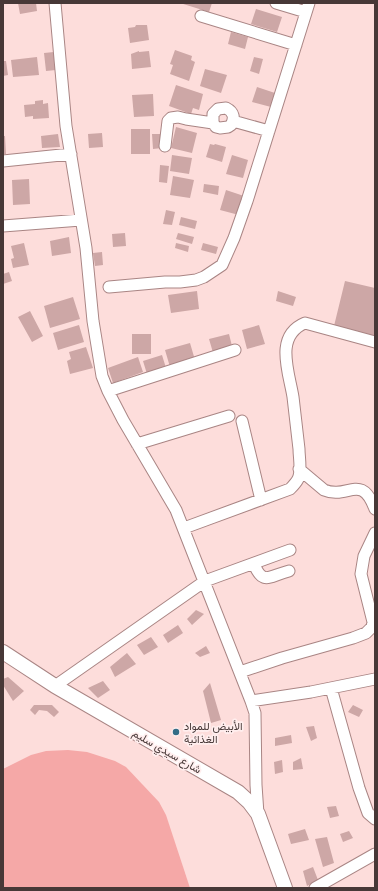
<svg xmlns="http://www.w3.org/2000/svg" width="378" height="891" font-family="Lato,Vazirmatn,sans-serif">
<style>
.green{fill:#f5a8a7}
.building{fill:#cda7a6}
.lines{fill:none;stroke-linecap:round;stroke-linejoin:round}
.minor-casing{stroke:#a98584;stroke-width:13}
.major-casing{stroke:#a98584;stroke-width:16}
.minor{stroke:#fff;stroke-width:11}
.major{stroke:#fff;stroke-width:14}
.poi-dot{fill:#336c86;stroke:#fee;stroke-width:1.5}
.labels{text-anchor:middle;stroke-width:3.5;stroke-linejoin:round;paint-order:stroke}
.poi-label{font-size:11px;fill:#473837;stroke:#fee;text-anchor:start}
.street-label{font-size:11px;fill:#473837;stroke:#fee}
</style>
<rect width="100%" height="100%" fill="#fddddb"/>
<path class="green" d="M68,750L87,752L115,761L126,767L159,802L166,815L190,888H3V769L31,755L46,751Z"/>
<path class="building" d="M18,3H36L37,11L20,14Z
M180,3H212L209,12Z
M256,9L282,17L277,32L251,24Z
M136,25H147L149,40L130,43L128,28L135,27Z
M231,32L248,37L245,49L228,44Z
M175,50L192,56L191,60L195,62L189,81L170,74L173,65L170,64Z
M139,51V52L149,51L151,67L132,69L131,54Z
M54,52L56,70L46,71L44,53Z
M37,57L39,75L13,77L11,60Z
M254,57L263,59L259,74L250,71Z
M3,61H6L8,75L3,76Z
M205,69L227,75L221,93L200,86Z
M176,85L203,94L199,110L193,108L191,114L169,106Z
M257,87L275,93L271,107L252,102Z
M153,94L154,116L134,117L132,95Z
M43,100V104L48,103L49,118L33,119V116L25,117L24,105L35,104V101Z
M176,127L197,133L192,153L171,148Z
M131,129H150V154H131Z
M102,133L103,147L89,148L88,134Z
M58,134L60,147L42,148L41,136Z
M152,134H161L162,148L153,149Z
M3,136H5L6,154H3Z
M210,144L214,145L215,144L226,147L222,162L206,157Z
M172,155L192,158L189,174L170,171Z
M232,155L248,160L243,178L226,174Z
M160,165L169,166L167,183L159,182Z
M173,176L194,180L190,198L170,195Z
M29,179L30,204L13,205L12,180Z
M204,184L219,186L218,195L203,192Z
M226,190L247,197L239,215L220,210Z
M166,210L175,212L172,225L163,224Z
M181,217L197,221L195,229L179,225Z
M125,233L126,246L113,247L112,234Z
M178,233L194,237L192,244L176,239Z
M69,237L71,253L52,256L50,241Z
M24,243L29,265L13,268L11,259L14,258L11,246Z
M176,243L189,246L188,252L175,248Z
M203,243L218,247L216,254L201,250Z
M102,252L103,265L95,266L93,253Z
M9,272L12,281L3,284V274Z
M345,281L375,288V336L334,326Z
M197,291L199,309L171,313L168,295Z
M278,291L296,297L293,306L276,301Z
M73,297L80,319L50,328L44,306Z
M30,311L43,336L32,342L18,317Z
M79,325L84,342L58,350L53,333Z
M259,325L265,344L247,349L242,330Z
M132,334H151V354H132Z
M229,334L233,350L214,356L209,339Z
M190,343L195,360L170,367L165,350Z
M86,347L93,368L70,374L67,361L71,359L69,352Z
M162,355L166,368L147,374L143,361Z
M138,357L143,372L113,383L108,368Z
M196,610L204,614L192,625L187,619Z
M178,625L183,633L168,643L163,635Z
M151,637L158,647L144,655L137,645Z
M206,646L210,653L200,657L195,653Z
M127,653L136,664L115,677L110,667Z
M8,677L24,691L13,701L3,685V679Z
M103,681L110,690L98,698L88,688Z
M210,683L221,720L211,723L203,691Z
M34,705H52L59,712L54,717L47,711L39,710L35,715L30,710Z
M353,705L363,710L359,717L348,712Z
M314,726L317,738L311,741L306,727Z
M291,735L292,743L275,746V738Z
M301,758L303,769L293,770V762Z
M282,760L283,772L275,774L274,762Z
M336,806L339,816L330,818L327,807Z
M305,829L309,840L291,844L288,834Z
M349,831L353,838L343,842L340,834Z
M327,837L334,863L323,867L315,839Z
M313,867L318,880L307,886L303,871Z"/>
<g class="lines">
<g class="minor-casing">
<path id="minor" d="M55,3L66,126L86,248L93,321L102,376L108,391L123,420L176,510L251,701L255,713L256,785L258,814
M276,3L306,12
M201,16L296,45
M233,121L269,131
M165,146L168,121L171,118L178,117L186,119L213,123L216,127L220,128L228,127L231,125C235,118 234,112 226,108L218,109L213,114V123
M3,161L71,154
M3,226L81,220
M109,287L165,282H180L196,280L204,277L222,265L234,238L247,201L309,3
M108,391L235,350
M242,421L261,500
M137,444L229,416
M299,469L324,490C348,500 361,472 375,509
M184,528L290,489C293,486 296,483 298,479C302,471 299,458 299,449C297,431 295,414 293,397C289,372 274,336 305,323L375,342
M254,564C263,586 269,576 289,571
M240,672L282,658L353,638L366,633L372,627L373,622L361,574L364,556L375,533
M55,686L205,581L290,550
M331,688L359,788L368,813L375,819
M251,701L311,692L375,679
M315,888L375,854"/>
</g>
<g class="major-casing">
<path id="major" d="M3,652L55,686L238,792L249,802L258,814L285,888"/>
</g>
<use href="#minor" class="minor"/>
<use href="#major" class="major"/>
</g>
<circle class="poi-dot" cx="176" cy="732" r="4"/>
<g class="labels">
<g class="poi-label">
<text x="184" y="730">الأبيض للمواد<tspan x="184" dy="13">الغذائية</tspan></text>
</g>
<g class="street-label">
<text transform="translate(167 751) rotate(30)" y="4">شارع سيدي سليم</text>
</g>
</g>
<rect width="378" height="891" fill="none" stroke="#473837" stroke-width="8"/>
</svg>
